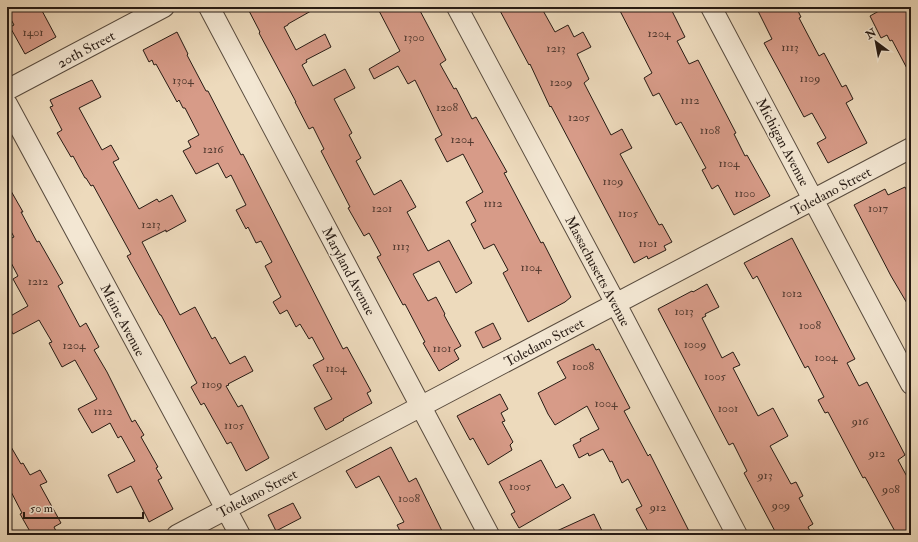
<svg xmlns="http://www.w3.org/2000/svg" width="918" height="542" font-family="'IM FELL Double Pica',serif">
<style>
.building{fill:#d79b88;stroke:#271b14}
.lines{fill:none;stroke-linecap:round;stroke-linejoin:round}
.minor-casing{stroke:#584b3e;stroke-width:22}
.minor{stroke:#f3e7d3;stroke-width:20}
.labels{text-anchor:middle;stroke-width:3;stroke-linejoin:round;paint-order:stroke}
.number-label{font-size:12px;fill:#533b31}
.street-label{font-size:14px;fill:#271b14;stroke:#f3e7d3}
</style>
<rect width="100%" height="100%" fill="#eddabc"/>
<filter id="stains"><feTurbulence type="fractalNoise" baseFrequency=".005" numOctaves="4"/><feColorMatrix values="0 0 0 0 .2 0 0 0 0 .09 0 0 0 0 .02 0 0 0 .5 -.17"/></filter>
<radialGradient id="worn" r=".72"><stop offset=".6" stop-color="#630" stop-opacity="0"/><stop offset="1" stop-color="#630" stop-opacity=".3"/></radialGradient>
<path class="building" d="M7,7H40L56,37L25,54L10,27L14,25L7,12Z
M247,7H318L288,24V25L284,27L296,50L325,34L331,47L306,60L307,62L302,65L313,86L345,69L355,88L334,99L352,133L349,135L361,158L356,161L374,195L401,180L416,207L407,212L428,251L449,240L472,283L456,293L439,261L413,274L428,301L436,297L445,314L444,315L461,346L454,350L459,359L439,371L423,343L425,342L405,304L403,305L377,257L381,255L369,233L364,236L348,208L350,207L321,151L324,149L313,127L309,129L295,102H296L259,33L260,32Z
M377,7H418L446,60L440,64L454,89L456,88L472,119L476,117L507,172L504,173L541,243L543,242L571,297L565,302L528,322L503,273L508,270L494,244L484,249L471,224L476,221L466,202L483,192L463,154L447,162L435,139L442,135L415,80L408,84L398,66L374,79L369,69L400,51Z
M498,7H541L555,32L568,25L574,37L583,32L591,47L577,54L589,79L584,83L611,135L622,129L632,148L620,154L659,225L662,224L672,242L664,246L666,250L648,259L647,256L634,263L551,106L550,107L530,64L529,65Z
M618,7H670L685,37L677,41L689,64L698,60L736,133L734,134L745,156L747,155L770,196L734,215L718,185L712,189L702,170L706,168L681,122L676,125L659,93L653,96L644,78L652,73Z
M756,7H796L801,17L799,18L819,56L824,53L842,87L846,85L853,99L846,103L867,143L828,163L817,143L826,138L812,113L804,117L782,76L764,43L772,39Z
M886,7H911V76L892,40L890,41L887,35L881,38L870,16Z
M177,32L188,54L187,55L206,91H208L241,155L243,154L343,349L347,347L371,391L367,393L372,403L343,419L344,420L326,430L314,408L332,399L313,365L324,359L312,337L309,339L300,324L296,327L287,310L280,314L273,302L281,297L265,266L272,262L261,241L256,243L248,227L246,229L236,210L246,205L231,175L226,178L218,163L196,174L183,151L191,147L188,141L199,135L185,108H183L179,100L177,102L156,64L154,65L152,60L149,62L143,50Z
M92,80L101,97L79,108L102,150L111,145L119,159L113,162L139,209L157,199L159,202L172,195L186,221L166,232V230L142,242L180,315L195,307L212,339L215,337L230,364L245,356L253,371L228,384L229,385L226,386L238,407L242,405L269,458L246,471L231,442L227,444L204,403L201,405L191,387L197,383L161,315H160L127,256L131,254L93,185L91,186L86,178H85L73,156L71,157L57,133L62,130L50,107L53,106L50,100Z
M7,184L23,212H21L37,242L39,241L63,283L58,286L80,327L86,323L99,347L94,350L107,372L132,422L135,420L144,435L141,437L158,467L156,468L162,478L158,480L173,509L149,522L131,486L117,493L108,475L135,461L121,436L118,438L110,423L92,433L78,409L97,399L75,360L62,367L49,343L52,342L39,320L13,334L7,322V318L28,306L13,279L18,276L7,255V240L14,237L7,224Z
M905,187L911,199V310L891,276L854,205L885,189L888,195Z
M792,238L855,359L847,363L859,386L867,382L905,455L898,460L911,484V535H897L865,477L863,478L828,412L825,413L818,400L824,397L808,366L805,368L757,276L753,279L744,263Z
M707,284L719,307L705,314L706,316L702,318L722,358L733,352L740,365L733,368L758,416L773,408L788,436L770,446L791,484L796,482L803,496L799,498L813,524L808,527L812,535H777L744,473L747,471L733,443L729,445L658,309L692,291L693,292Z
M493,323L501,339L483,348L475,332Z
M593,344L596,350L599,349L630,408L624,411L648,456L650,454L691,535H650L636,509L642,506L628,479L622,483L612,461L610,462L603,449L589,456L588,453L579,458L573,445L581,441L580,439L599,429L587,406L555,425L548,414L538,393L566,378L557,362Z
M500,394L508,409L501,413L505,421L502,422L513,442L510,445L512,450L488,465L473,438L470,440L457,416Z
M7,440L21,464L23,463L30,475L40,470L47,482L40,485L61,523L54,527L58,535H32L20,514L22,513L7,484Z
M391,447L409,482L416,478L444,535H402L397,525L404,522L379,476L356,488L346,471Z
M541,460L556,488L563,484L571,498L519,528L511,514L515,512L499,482Z
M293,503L301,518L276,531L268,515Z
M594,514L604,535H548Z"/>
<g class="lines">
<g class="minor-casing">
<path id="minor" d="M209,7L489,535
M457,7L616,304L737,535
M711,7L911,384
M7,90L164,7
M7,104L240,535
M177,535L911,148"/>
</g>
<use href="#minor" class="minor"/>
</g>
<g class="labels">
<g class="number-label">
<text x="33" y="36">1401</text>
<text x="659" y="37">1204</text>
<text x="414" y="41">1300</text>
<text x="790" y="51">1113</text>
<text x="556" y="52">1213</text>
<text x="810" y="82">1109</text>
<text x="183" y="84">1304</text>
<text x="561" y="86">1209</text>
<text x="690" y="104">1112</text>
<text x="447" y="111">1208</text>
<text x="579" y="121">1205</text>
<text x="710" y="134">1108</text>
<text x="462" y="143">1204</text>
<text x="213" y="153">1216</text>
<text x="729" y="167">1104</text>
<text x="613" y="185">1109</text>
<text x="745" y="197">1100</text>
<text x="493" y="207">1112</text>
<text x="382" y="212">1201</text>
<text x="878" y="212">1017</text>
<text x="628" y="217">1105</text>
<text x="151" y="228">1213</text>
<text x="648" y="247">1101</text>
<text x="401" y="250">1113</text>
<text x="531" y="271">1104</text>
<text x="38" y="285">1212</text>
<text x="792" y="297">1012</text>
<text x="684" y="315">1013</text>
<text x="810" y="329">1008</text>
<text x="695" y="348">1009</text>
<text x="74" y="349">1204</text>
<text x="442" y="352">1101</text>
<text x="826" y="361">1004</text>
<text x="583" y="370">1008</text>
<text x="336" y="372">1104</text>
<text x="715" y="380">1005</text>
<text x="212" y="388">1109</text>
<text x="606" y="407">1004</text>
<text x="728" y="412">1001</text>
<text x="103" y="415">1112</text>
<text x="860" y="425">916</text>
<text x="234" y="429">1105</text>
<text x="877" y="457">912</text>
<text x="765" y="479">913</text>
<text x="520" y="490">1005</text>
<text x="891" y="493">908</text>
<text x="409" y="502">1008</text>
<text x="781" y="509">909</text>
<text x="658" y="511">912</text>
</g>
<g class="street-label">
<text transform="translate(86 49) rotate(-28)" y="5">20th Street</text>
<text transform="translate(783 142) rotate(62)" y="5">Michigan Avenue</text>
<text transform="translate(831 191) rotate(-28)" y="5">Toledano Street</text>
<text transform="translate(349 271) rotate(62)" y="5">Maryland Avenue</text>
<text transform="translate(598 271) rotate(62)" y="5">Massachusetts Avenue</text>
<text transform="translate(123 320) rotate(62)" y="5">Maine Avenue</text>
<text transform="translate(544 342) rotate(-28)" y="5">Toledano Street</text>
<text transform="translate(257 493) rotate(-28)" y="5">Toledano Street</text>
</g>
</g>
<rect width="918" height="542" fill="none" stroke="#eddabc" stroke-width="24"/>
<rect x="8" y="8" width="902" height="526" fill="none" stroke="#271b14" stroke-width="2"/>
<rect x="12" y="12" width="894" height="518" fill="none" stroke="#271b14"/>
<g transform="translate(876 42) rotate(328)" stroke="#f3e7d3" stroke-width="3" paint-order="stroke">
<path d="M0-3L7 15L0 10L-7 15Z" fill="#271b14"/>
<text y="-6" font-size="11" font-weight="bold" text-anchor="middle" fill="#271b14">N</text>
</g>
<path d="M24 512v6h119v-6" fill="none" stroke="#271b14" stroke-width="2"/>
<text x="30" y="512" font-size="12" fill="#271b14" stroke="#f3e7d3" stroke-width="3" paint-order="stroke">50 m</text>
<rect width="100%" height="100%" filter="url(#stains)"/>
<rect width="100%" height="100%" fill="url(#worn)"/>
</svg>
